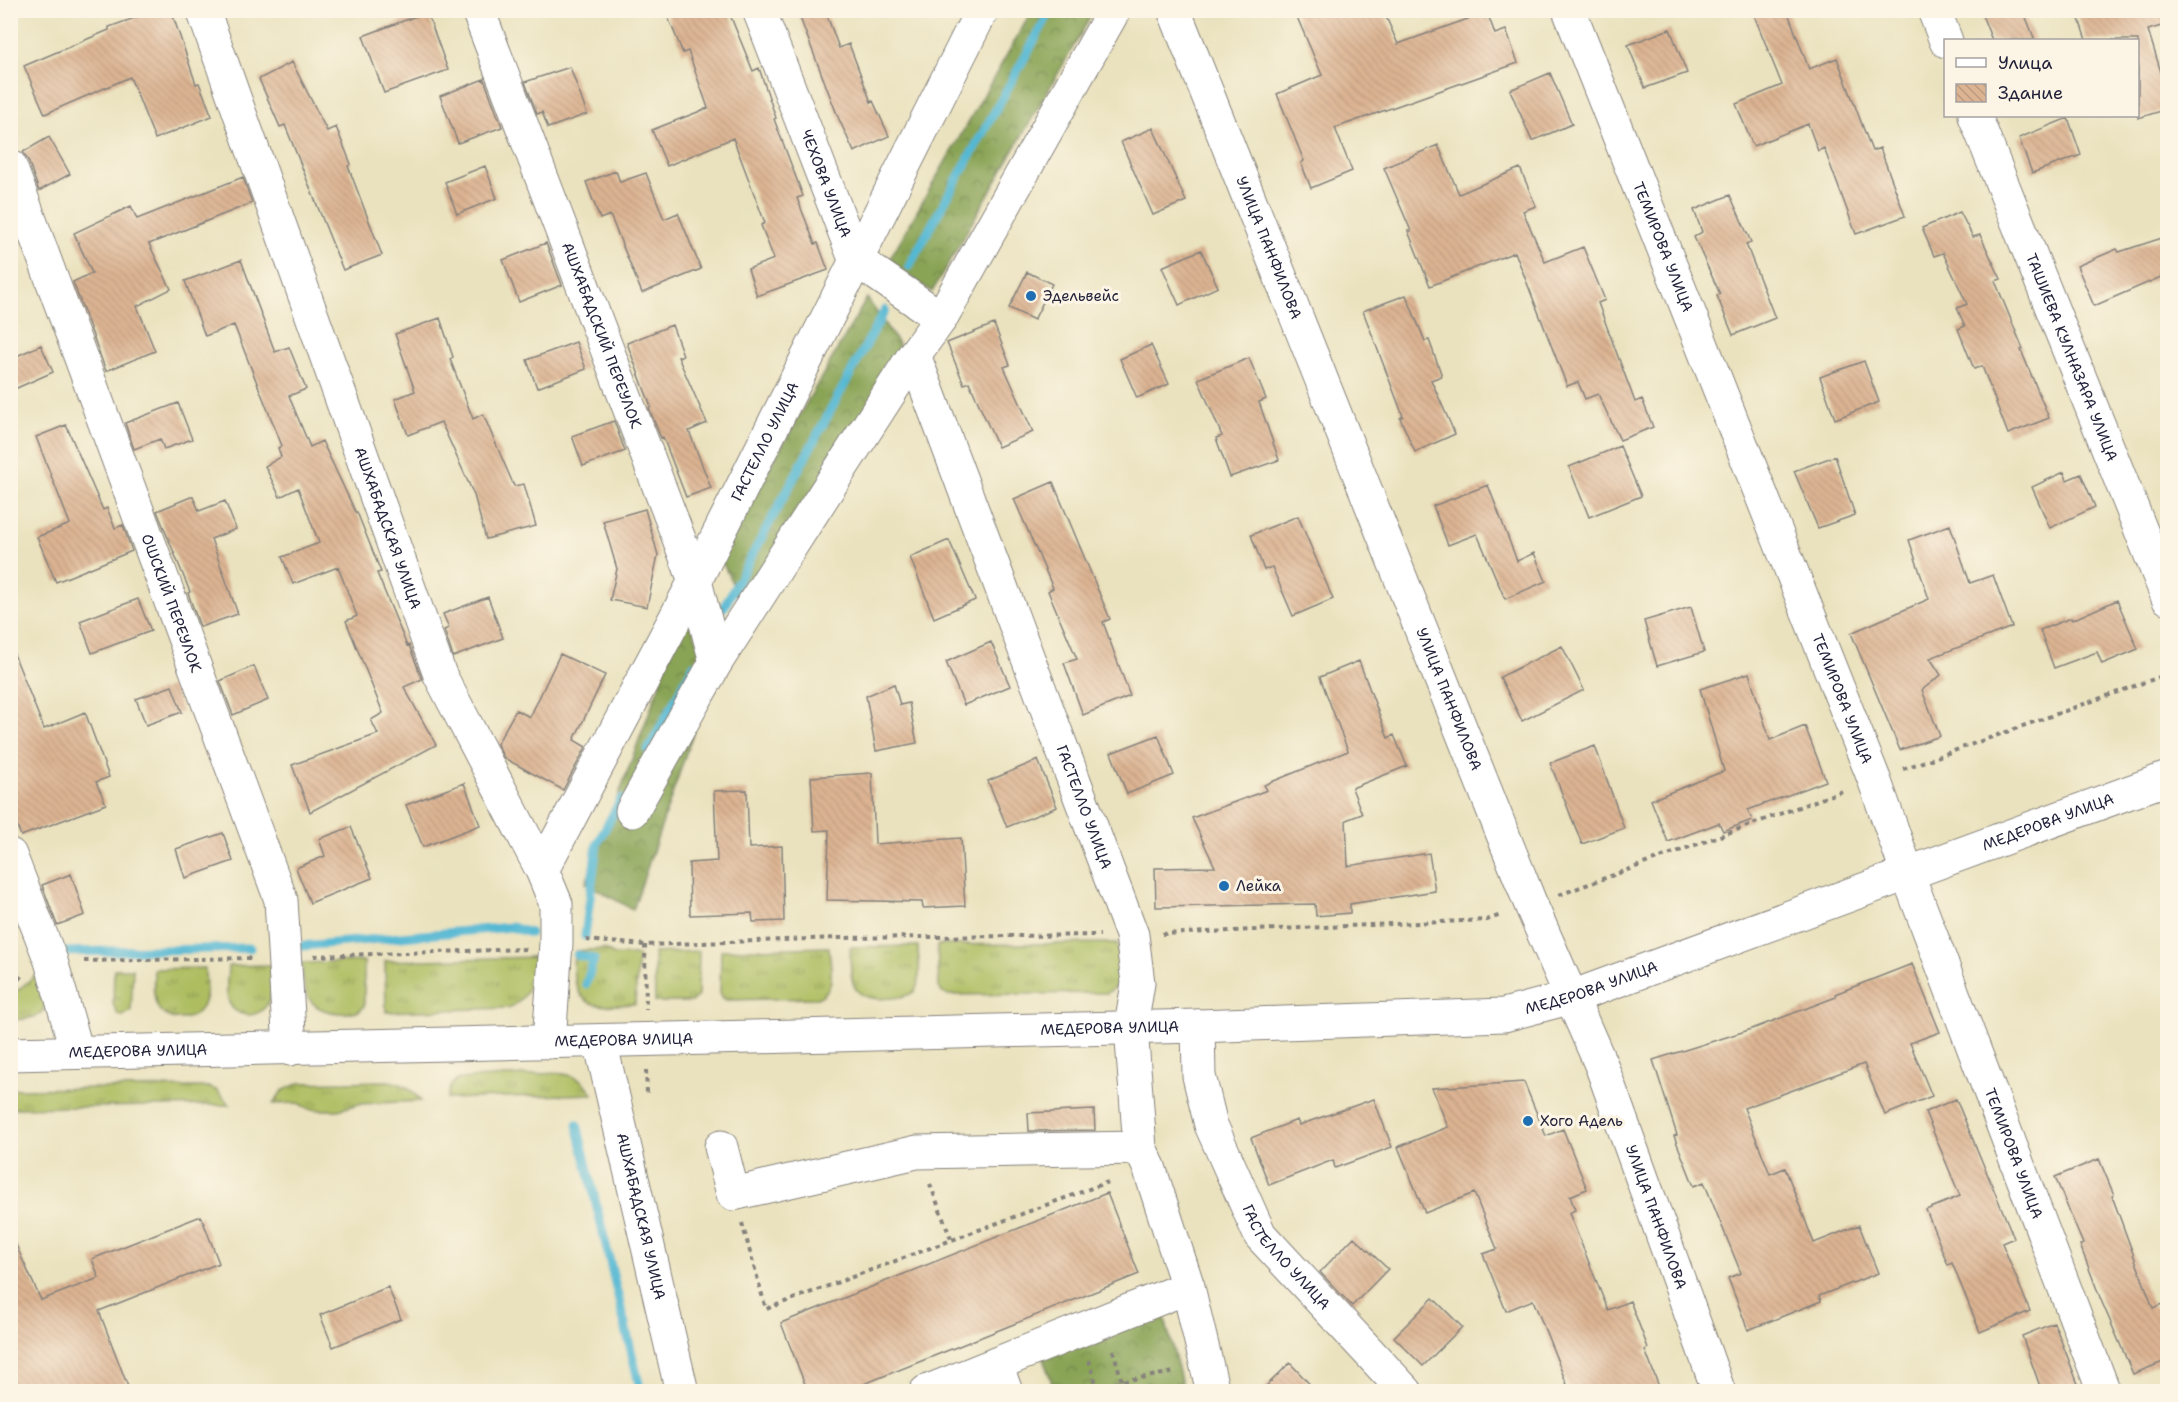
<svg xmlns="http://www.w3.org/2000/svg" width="2178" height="1402" font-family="'Shantell Sans',sans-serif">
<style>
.grass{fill:url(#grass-tufts);stroke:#68704e;stroke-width:1.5}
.forest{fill:url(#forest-crowns);stroke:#566348;stroke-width:1.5}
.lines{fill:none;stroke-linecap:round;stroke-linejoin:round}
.stream{stroke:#54b8d3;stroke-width:9}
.building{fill:url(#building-back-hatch)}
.minor-casing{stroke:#86827c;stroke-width:35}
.major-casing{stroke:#86827c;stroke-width:35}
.path{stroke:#86827c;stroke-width:4;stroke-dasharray:4.5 4.5;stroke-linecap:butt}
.minor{stroke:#fff;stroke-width:33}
.major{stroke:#fff;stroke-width:33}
.poi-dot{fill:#1f6fb2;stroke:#fcf5e5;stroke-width:2}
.labels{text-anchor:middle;stroke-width:6;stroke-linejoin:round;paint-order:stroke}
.street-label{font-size:15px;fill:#22223b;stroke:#fcf5e5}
.poi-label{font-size:15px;fill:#22223b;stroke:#fcf5e5;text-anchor:start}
</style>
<defs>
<pattern id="grass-tufts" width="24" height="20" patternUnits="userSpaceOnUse" patternTransform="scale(1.5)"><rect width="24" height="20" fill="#adbd60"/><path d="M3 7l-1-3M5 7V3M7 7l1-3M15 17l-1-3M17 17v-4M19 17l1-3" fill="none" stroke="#8c9950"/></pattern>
<pattern id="forest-crowns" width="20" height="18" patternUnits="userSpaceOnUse" patternTransform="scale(1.5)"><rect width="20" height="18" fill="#8aa456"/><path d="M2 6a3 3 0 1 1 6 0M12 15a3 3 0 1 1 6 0" fill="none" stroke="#708548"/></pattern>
<pattern id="building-back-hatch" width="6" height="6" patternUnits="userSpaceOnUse" patternTransform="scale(1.5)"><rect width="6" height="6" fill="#dcb492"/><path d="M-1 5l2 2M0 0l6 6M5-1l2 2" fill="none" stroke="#bc9a7f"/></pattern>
</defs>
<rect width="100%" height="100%" fill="#fcf5e5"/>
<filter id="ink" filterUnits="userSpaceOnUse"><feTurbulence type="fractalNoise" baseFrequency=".0167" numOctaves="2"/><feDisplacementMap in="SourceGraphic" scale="12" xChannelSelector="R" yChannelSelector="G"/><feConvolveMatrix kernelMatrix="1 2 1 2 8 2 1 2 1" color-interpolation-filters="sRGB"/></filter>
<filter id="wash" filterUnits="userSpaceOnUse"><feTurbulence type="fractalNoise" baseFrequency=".008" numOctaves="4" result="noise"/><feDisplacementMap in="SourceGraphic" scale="24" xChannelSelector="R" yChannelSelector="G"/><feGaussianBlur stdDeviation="1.35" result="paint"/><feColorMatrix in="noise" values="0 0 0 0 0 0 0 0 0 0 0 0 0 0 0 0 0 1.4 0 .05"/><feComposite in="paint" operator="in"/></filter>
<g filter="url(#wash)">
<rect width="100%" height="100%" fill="#eae2be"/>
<path class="grass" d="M1117,943C1120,965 1129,979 1107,993L948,995L942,993L939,987L937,945Z
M918,946C918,958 922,978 916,989C911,999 877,1000 867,997C863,996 858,992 856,989C849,979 851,959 850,947Z
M829,947C830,966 838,990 817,998L726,1000L723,998L720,993L721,950Z
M604,949L614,955H638L635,1004C623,1004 609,1007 598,1005C573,1002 571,969 575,951Z
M699,951L698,996L691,1002H655L654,953Z
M535,957C531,977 530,1000 508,1008L386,1012L385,961Z
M364,961V1006C359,1014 351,1013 343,1013C308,1013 303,993 302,963Z
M270,965C271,977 274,992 268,1003C259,1020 233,1019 228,999C225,990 228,976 228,966Z
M205,968C205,980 208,994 203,1005C195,1023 165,1024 157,1006C152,995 154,981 154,969Z
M114,969H133L131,1011L123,1016L118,1015L113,1004Z
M39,972C48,1005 53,1019 11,1020L10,990H18Z
M556,1073C571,1074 585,1079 593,1094L447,1099C449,1089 450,1083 459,1079Z
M388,1081C404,1083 411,1089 421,1101L359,1104L338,1110H323L309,1109L298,1103L273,1104L282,1091L299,1083Z
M208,1087L216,1090L230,1105L11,1108V1089Z"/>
<path class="forest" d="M1032,11H1094L932,292L889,260Z
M867,298L901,348L747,615L719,555Z
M686,613L712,677L633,910L586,883Z
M1162,1308L1184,1391H1055L1042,1356Z"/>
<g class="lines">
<path class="stream" d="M909,266L1051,10
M724,607L885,310
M648,750L694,665
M585,936L597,844L621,799
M302,946L511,927L530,933
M63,952L250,948
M10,953H11
M577,955L594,959L586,984
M577,1124L641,1392"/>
</g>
<g id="blocks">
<path class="building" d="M157,10H171L196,84L199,83L212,116L155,139L130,77L45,114L24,66L109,30V27Z
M665,10H728L753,71L759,68L776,118L774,119L803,196L797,198L815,244L818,243L828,270L757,296L748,269L774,259L761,225L765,223L733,138L667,166L652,130L708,108L688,51L683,53Z
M797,10H825L839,48L849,44L871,102L873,101L889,136L854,152L838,117Z
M1294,10H1383L1398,44L1487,12L1495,34L1506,30L1518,63L1335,128L1352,171L1311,188L1301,163L1304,161L1277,94L1322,75Z
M1752,10H1787L1809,69L1837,58L1872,151L1880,148L1905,216L1856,234L1824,148L1818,151L1808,124L1753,146L1736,104L1782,85Z
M1980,10H2023L2035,40H1992Z
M2076,10H2168V24L2148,30L2168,95V109L2138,118V40H2086Z
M427,12L448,70L384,93L363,36Z
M1670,29L1687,73L1645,88L1628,45Z
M292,62L327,131L336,127L351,164L348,166L382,255L343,270L285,125L280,127L259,79Z
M570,67L587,114L548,128L542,112L537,114L525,82Z
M1550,73L1572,124L1532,141L1510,90Z
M484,79L502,127L458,143L440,96Z
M2068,118L2081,155L2032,173L2019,138Z
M1153,128L1186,201L1153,215L1121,142Z
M49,137L70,174L39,191L28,160L23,152Z
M1438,145L1459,194L1520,168L1536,206L1523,211L1545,262L1583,247L1605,300L1598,303L1635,402L1642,399L1653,427L1620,440L1598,394L1585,399L1578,382L1567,386L1515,252L1430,286L1408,231H1411L1384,168Z
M485,166L497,198L457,214L445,182Z
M616,171L620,182L646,173L664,219L678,213L701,269L642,293L610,215L600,219L586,182Z
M243,177L252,203L149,244L171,289L137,306L155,351L106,371L73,282L92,273L74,233L131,206L137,219Z
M1730,195L1751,242L1746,244L1775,318L1733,335L1717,296L1720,294L1694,237L1702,232L1694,210Z
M1960,212L1973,237L1980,235L2001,279L1995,281L2023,349L2021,350L2049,418L2008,434L1982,366L1974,369L1958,329L1965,326L1957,308L1967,304L1943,253L1934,256L1922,228Z
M2168,236V274L2094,306L2077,266L2117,249L2119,252Z
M546,243L562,285L519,302L503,260Z
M1201,250L1218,287L1179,305L1162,267Z
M241,260L275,352L289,347L306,389L289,396L310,447L322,441L356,513L357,512L381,572L377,573L407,646L409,645L422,679L404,687L436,745L310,812L292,765L378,734L371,720L383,713L346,621L357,616L338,567L293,584L282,557L319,543L298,488L280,497L265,466L281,457L278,448L282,446L234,325L205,336L185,281Z
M1027,272L1052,284L1034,320L1009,308Z
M1406,295L1425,341L1429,340L1442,376L1431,380L1455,434L1415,452L1400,418L1403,416L1363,311Z
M440,318L453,357L450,359L473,419L483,414L514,486L524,484L536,526L486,539L474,495L441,422L408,435L395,399L415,391L395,334Z
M994,324L1010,365L1004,367L1033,432L998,447L969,382L964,384L947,343Z
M672,325L683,355L678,357L707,423L689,431L711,488L686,497L663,437L661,438L649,408L651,407L627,343Z
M576,342L586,369L537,388L527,360Z
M41,345L53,372L10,391V359Z
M1151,345L1169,384L1137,398L1120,359Z
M1249,358L1266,399L1259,402L1279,460L1230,477L1216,438L1222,436L1198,379Z
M1864,361L1879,402L1835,419L1820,377Z
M178,403L192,439L164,449L160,439L134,449L125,423Z
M614,421L625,451L583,466L572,436Z
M66,425L103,510L107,508L115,528L123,525L132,551L56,582L37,537L70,524L36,437Z
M1620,446L1641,496L1589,517L1569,467Z
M1835,456L1855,515L1818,528L1794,471Z
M2064,472L2067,480L2081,474L2095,507L2050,528L2032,487Z
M1053,482L1110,619L1103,622L1130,696L1083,715L1064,663L1077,659L1048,591L1053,588L1014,499Z
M1488,485L1517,561L1534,553L1546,581L1505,599L1477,534L1448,545L1433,506Z
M193,496L199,511L225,501L236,529L211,539L238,614L200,627L188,593L190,592L157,511Z
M645,509L658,555L647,607L610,600L617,569L603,521Z
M1298,516L1333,599L1293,616L1272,567L1264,570L1251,535Z
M1950,525L1970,583L1993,575L2012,627L1930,658L1941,675L1922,690L1940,736L1900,750L1851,633L1929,599L1909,540Z
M949,540L975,600L934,618L910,557Z
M488,597L503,638L453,657L444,630L449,628L443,614Z
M138,599L151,631L92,653L80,621Z
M2117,600L2138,649L2102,664L2097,652L2054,668L2040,630L2071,618L2072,620Z
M1691,607L1704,652L1657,666L1644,621Z
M991,642L1010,686L964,705L946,662Z
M1562,646L1584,690L1522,721L1500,677Z
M12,649L44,729L85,712L109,777L96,782L106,804L21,836L10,807Z
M560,654L605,675L574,740L586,747L563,790L504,758L497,744L516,710L530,717Z
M1359,661L1388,738L1394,735L1407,766L1352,788L1362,814L1346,820L1348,866L1429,853L1435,891L1350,904V913L1316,916L1315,904L1156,907L1155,868L1215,867L1192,818L1267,790L1264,785L1348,751L1320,677Z
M254,666L268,700L233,715L220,681Z
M1749,673L1770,740L1805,726L1826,781L1748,810L1752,820L1723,831L1719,823L1668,842L1651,800L1724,771L1700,689Z
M894,684L900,705L909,703L917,743L876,751L866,696Z
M172,686L182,712L146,725L136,699Z
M1158,735L1174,775L1127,794L1111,753Z
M1595,746L1624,828L1582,844L1550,763Z
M1038,760L1057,807L1007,827L988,781Z
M872,773L875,844L961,838L965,906L923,908L922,902L827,900L829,830L814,831L811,777Z
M464,783L480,825L423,847L406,805Z
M747,790L749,848L782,846L784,921L753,922L752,913L690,915L689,863L717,861L714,791Z
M351,827L372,878L310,903L296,868L325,856L319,839Z
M223,833L233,861L185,878L176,849Z
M71,874L85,915L57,925L42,885Z
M1912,964L1940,1032L1910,1043L1932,1096L1885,1115L1864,1064L1744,1108L1770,1174L1785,1168L1814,1243L1859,1225L1878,1273L1819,1296L1821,1301L1748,1330L1728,1278L1741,1273L1704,1182L1694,1186L1674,1136L1677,1135L1653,1060L1752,1029L1836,997L1835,994Z
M1524,1082L1546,1136L1563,1129L1587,1189L1570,1196L1575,1210L1569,1213L1608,1310L1630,1301L1648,1348L1645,1350L1661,1392H1570L1533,1300L1506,1311L1483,1254L1497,1249L1474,1193L1425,1213L1398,1147L1448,1127L1432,1088Z
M1374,1099L1392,1147L1335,1168L1333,1160L1269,1185L1251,1138L1297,1120L1299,1125Z
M1956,1099L2014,1238L2002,1243L2030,1311L1980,1332L1952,1263L1948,1265L1926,1210L1960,1196L1925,1112Z
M1094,1110L1095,1130L1029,1131L1028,1113Z
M2099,1159L2114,1195L2112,1196L2153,1308L2168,1302V1360L2133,1374L2101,1300L2080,1245L2083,1244L2055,1177Z
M1107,1193L1139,1274L844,1392H808L781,1323Z
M201,1216L219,1263L99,1311L130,1392H10V1232L41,1300L99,1278L92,1259Z
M1354,1237L1388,1269L1352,1306L1320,1272Z
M388,1287L401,1319L333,1347L320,1315Z
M1433,1298L1462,1327L1423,1366L1394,1337Z
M2054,1323L2068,1358L2081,1392H2042L2022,1336Z
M1290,1363L1317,1392H1260Z"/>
</g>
</g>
<g filter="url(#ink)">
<use href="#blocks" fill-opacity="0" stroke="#86827c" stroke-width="1.5"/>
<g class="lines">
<g class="minor-casing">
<g id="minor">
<path id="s1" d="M203,10L440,675L542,870L556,904V943L549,1042"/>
<path id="s2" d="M478,10L695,581L716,662"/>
<path id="s3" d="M759,10L855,259L941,318"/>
<path id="s4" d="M1174,10L1531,905L1602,1067L1719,1392"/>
<path id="s5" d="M1569,10L1874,779L1908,875L2104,1392"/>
<path d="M1934,10L1946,41"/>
<path id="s6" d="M1975,116L2168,598"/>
<path id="s7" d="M10,166L281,900L290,1049"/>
<path id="s8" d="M914,355L1132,935L1138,983L1131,1027L1140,1148L1149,1167L1188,1287L1213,1392"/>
<path d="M632,811L716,662L914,355L941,318L1114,10"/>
<path d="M10,855L51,961L77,1052"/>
<path id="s9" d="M542,870L695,581L982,10"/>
<path id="s10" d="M1198,1026L1199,1076L1211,1125L1260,1235L1406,1392"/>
<path id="s11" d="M600,1041L682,1392"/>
<path d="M721,1147L733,1194L917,1152L1140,1148"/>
<path d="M996,1364L1006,1392"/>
<path d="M926,1392L1188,1287"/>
</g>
</g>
<g class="major-casing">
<g id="major">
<path id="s12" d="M10,1054L712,1038L1198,1026L1504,1015L1572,997L1610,983L2168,778"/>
</g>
</g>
<path class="path" d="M1903,769L2168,674
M1559,895L1845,790
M1162,934L1487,920L1501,915
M586,940L645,945L839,938L1100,935
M645,945L646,1009
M314,956L526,949
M84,961L253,958
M10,981H17L22,975
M646,1070L647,1093
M930,1184L951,1239
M742,1223L766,1309L1108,1182
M1113,1350L1125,1392
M1089,1360L1098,1390
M1098,1390L1122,1381L1175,1372"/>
<use href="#minor" class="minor"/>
<use href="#major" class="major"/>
</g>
</g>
<g class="poi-dot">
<circle cx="1031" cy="296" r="6"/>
<circle cx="1224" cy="886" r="6"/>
<circle cx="1528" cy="1121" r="6"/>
</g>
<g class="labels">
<g class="street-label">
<text dy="5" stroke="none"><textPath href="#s3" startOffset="186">ЧЕХОВА УЛИЦА</textPath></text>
<text dy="5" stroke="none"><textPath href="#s5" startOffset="255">ТЕМИРОВА УЛИЦА</textPath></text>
<text dy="5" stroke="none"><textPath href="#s4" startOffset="256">УЛИЦА ПАНФИЛОВА</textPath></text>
<text dy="5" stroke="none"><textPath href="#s2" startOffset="348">АШХАБАДСКИЙ ПЕРЕУЛОК</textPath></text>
<text dy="5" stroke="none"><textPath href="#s6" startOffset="260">ТАШИЕВА КУЛНАЗАРА УЛИЦА</textPath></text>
<text dy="5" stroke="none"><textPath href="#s9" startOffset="483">ГАСТЕЛЛО УЛИЦА</textPath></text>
<text dy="5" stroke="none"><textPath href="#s1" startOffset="550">АШХАБАДСКАЯ УЛИЦА</textPath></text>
<text dy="5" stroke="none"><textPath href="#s7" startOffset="466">ОШСКИЙ ПЕРЕУЛОК</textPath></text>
<text dy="5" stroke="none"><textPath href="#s5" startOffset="741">ТЕМИРОВА УЛИЦА</textPath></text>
<text dy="5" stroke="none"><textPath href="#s4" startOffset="742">УЛИЦА ПАНФИЛОВА</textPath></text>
<text dy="5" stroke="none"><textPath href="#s8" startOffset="483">ГАСТЕЛЛО УЛИЦА</textPath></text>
<text dy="5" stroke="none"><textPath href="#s12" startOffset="2072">МЕДЕРОВА УЛИЦА</textPath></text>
<text dy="5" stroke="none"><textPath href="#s12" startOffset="1586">МЕДЕРОВА УЛИЦА</textPath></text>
<text dy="5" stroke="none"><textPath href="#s12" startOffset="1100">МЕДЕРОВА УЛИЦА</textPath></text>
<text dy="5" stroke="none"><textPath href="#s12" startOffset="614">МЕДЕРОВА УЛИЦА</textPath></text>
<text dy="5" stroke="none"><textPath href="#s12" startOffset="128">МЕДЕРОВА УЛИЦА</textPath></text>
<text dy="5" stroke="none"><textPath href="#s5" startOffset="1227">ТЕМИРОВА УЛИЦА</textPath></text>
<text dy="5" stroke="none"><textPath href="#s11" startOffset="180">АШХАБАДСКАЯ УЛИЦА</textPath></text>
<text dy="5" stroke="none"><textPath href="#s4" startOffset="1300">УЛИЦА ПАНФИЛОВА</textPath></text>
<text dy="5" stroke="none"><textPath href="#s10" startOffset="254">ГАСТЕЛЛО УЛИЦА</textPath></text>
</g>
<g class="poi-label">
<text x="1043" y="301">Эдельвейс</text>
<text x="1236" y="891">Лейка</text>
<text x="1540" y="1126">Хого Адель</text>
</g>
</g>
<rect width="2178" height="1402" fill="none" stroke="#fcf5e5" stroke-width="36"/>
<rect x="1944" y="39" width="195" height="78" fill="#fcf5e5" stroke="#a5a1a1" stroke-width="1.5"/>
<rect x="1956" y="58" width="30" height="9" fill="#ffffff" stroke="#a5a1a1" stroke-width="1.5"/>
<text x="1998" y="69" font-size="18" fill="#22223b">Улица</text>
<rect x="1956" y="84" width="30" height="18" fill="url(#building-back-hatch)" stroke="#a5a1a1" stroke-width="1.5"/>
<text x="1998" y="99" font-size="18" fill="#22223b">Здание</text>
</svg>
